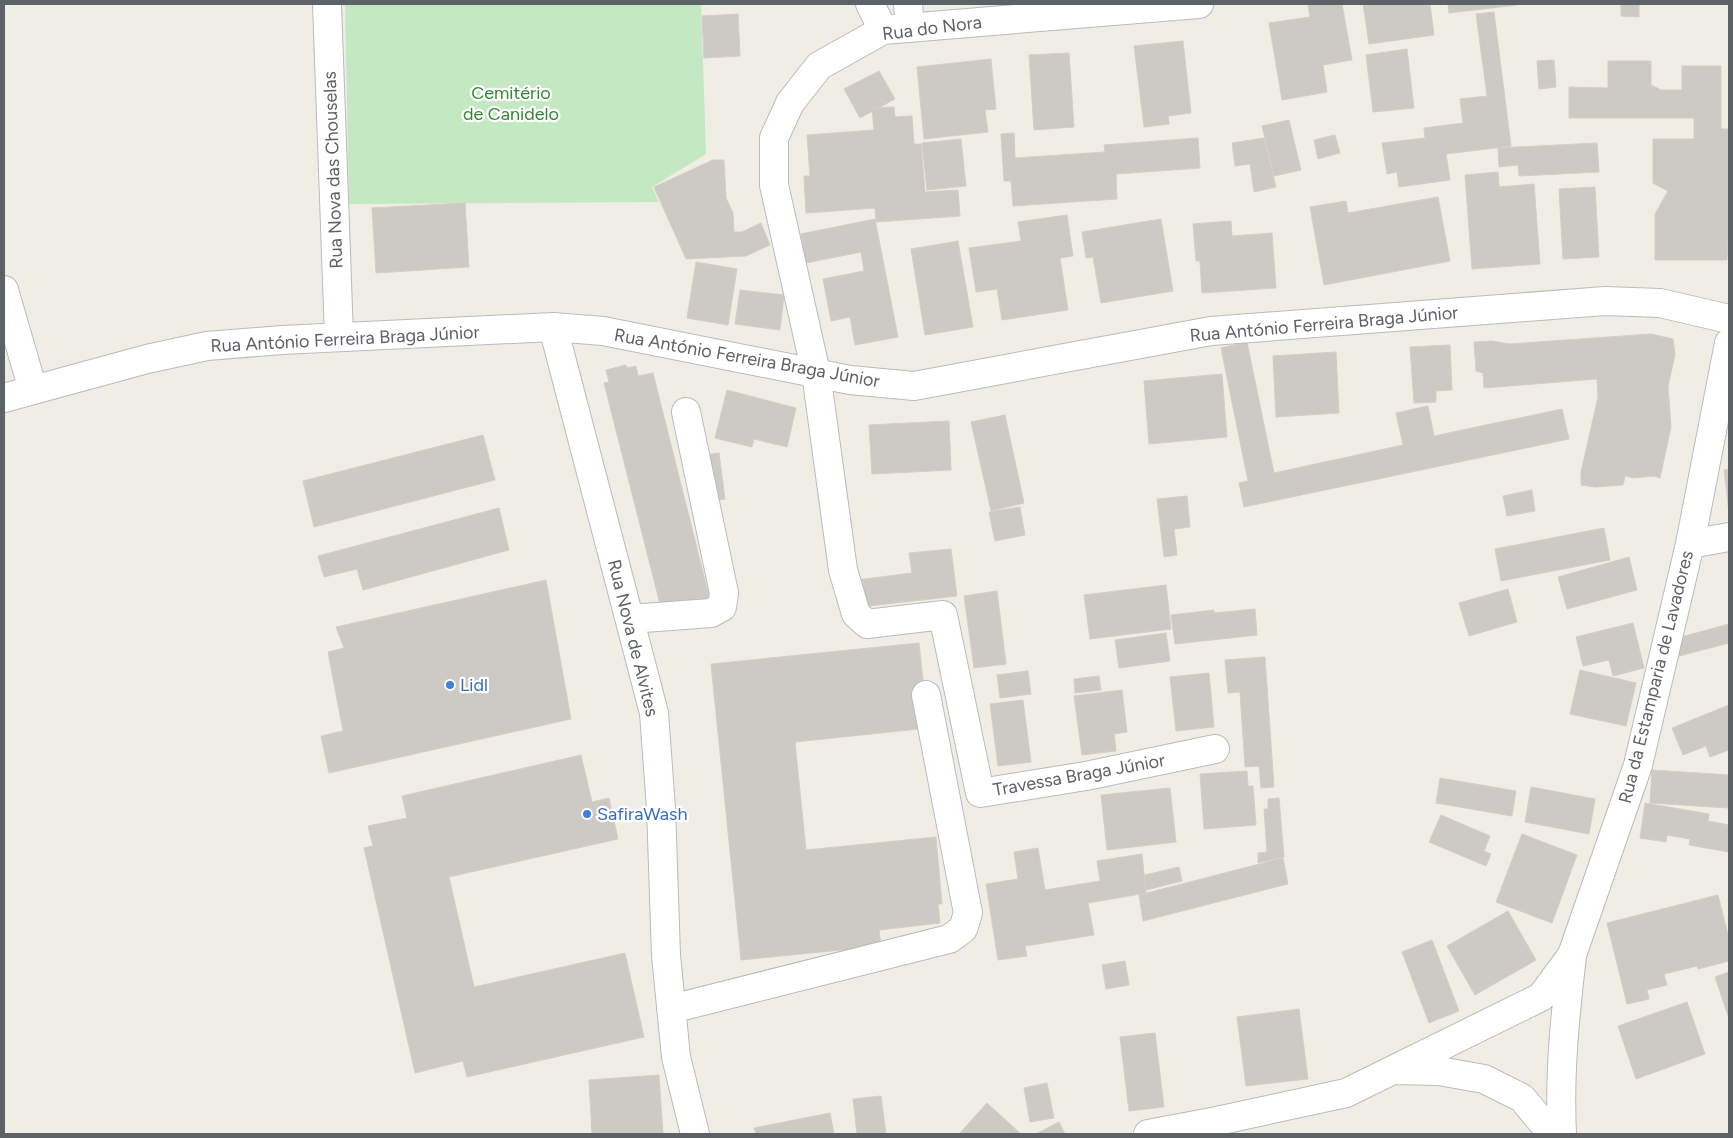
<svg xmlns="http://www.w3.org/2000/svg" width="1733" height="1138" font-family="Figtree,sans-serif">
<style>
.green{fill:#c4e8c1}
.building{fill:#cdc9c4;stroke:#d5cec3}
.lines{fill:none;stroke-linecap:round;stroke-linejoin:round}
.minor-casing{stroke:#b8bbbf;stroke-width:30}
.minor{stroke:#fff;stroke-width:28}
.shop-dot{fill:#3f7fe0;stroke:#fff;stroke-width:2}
.labels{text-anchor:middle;stroke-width:4.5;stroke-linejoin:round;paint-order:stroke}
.street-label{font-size:18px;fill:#5d6266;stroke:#fff}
.park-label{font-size:18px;fill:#348732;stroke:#fff}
.shop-label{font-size:18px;fill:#366cbe;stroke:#fff;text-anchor:start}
</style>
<rect width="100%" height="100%" fill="#f0ede5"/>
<path class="green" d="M345,4H701L706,154L652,187L659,202L349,204Z"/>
<path class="building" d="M1308,4H1342L1352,60L1323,65L1327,92L1282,100L1269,23L1310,17Z
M1363,4H1430L1434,35L1369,44Z
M1448,4H1517V5L1449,13Z
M1621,4H1639V17L1621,16Z
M1494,12L1511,146L1446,154L1450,180L1399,187L1397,172L1387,174L1382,143L1425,138L1424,128L1463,123L1460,99L1487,96L1476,14Z
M738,14L740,56L704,58L702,16Z
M1183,41L1191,113L1168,116L1169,124L1144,127L1134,46Z
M1407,49L1414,108L1373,112L1366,55Z
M1069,53L1074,127L1034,130L1029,55Z
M991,59L996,109L985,110L988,132L924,139L917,67Z
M1554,60L1556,87L1539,89L1537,61Z
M1608,61H1651V85L1661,90H1682V66H1721V129H1729V241H1728L1727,260H1655V214L1668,191L1653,183V139H1694V118H1569V87L1608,88Z
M879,71L895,99L860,118L844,89Z
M894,107L895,117L912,116L914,144H921L925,192L958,190L960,216L876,222L875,208L806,213L804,176H810L807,135L874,130L872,108Z
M1289,120L1301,170L1274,176L1262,126Z
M1014,133L1015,158L1105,152L1104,145L1198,138L1200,168L1116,174L1117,199L1013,206L1011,181H1004L1001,134Z
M1335,135L1340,153L1318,159L1314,140Z
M1264,138L1276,187L1254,192L1250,164L1235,166L1232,143Z
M961,139L966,186L927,190L922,143Z
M1597,143L1599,172L1519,176L1518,165L1499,167L1498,148Z
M713,160H724L726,198L733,213L734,232H742L761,223L770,245L746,256L686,259L654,187Z
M1498,172L1499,187L1534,184L1540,264L1472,269L1465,175Z
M1595,187L1599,257L1563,259L1559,189Z
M1438,197L1450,261L1324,285L1310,207L1346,201L1348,213Z
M465,203L469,267L376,273L372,208Z
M1067,215L1073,256L1060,258L1068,310L1002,320L997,289L976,292L969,248L1021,241L1018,222Z
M875,219L898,337L855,345L850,317L831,321L823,279L864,271L861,252L806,263L801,234Z
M1161,219L1173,291L1101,303L1093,257L1086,258L1082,232Z
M1231,221L1232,236L1272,233L1276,288L1202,293L1200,261H1196L1193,224Z
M958,241L973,327L925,335L911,249Z
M696,262L737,269L728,325L687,318Z
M740,290L784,295L780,330L735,324Z
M1651,334L1673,339L1675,355L1668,386L1671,427L1660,478L1654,476L1634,478L1625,476L1623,485L1595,487L1581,485V472L1598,397L1597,379L1484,388L1483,373L1476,371L1474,342L1492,341L1509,344Z
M1247,342L1274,473L1403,445L1396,413L1428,406L1434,436L1562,409L1569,439L1244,507L1239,483L1248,481L1221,348Z
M1450,345L1452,390L1436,391V402L1414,403L1410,347Z
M1336,352L1339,413L1276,417L1273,356Z
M626,365L627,368L636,366L638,376L653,373L710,600L701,603L699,598L661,608L604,383L609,382L606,370Z
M1222,374L1227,437L1149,444L1144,381Z
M727,390L796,408L787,447L754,439L752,447L715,438Z
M1005,415L1024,503L991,511L971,422Z
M949,421L951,470L872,474L869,425Z
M483,435L495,480L314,527L303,481Z
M719,453L725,499L711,501L706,455Z
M1729,469V512L1724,470Z
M1532,490L1535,511L1507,516L1503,496Z
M1187,496L1190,527L1174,529L1177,555L1164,557L1157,499Z
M1020,507L1025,535L995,541L989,512Z
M499,508L509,550L363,590L357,569L324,577L318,556Z
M1604,528L1610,560L1501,581L1495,549Z
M951,549L957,596L860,607L857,580L912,573L909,553Z
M1629,557L1637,590L1567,609L1558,577Z
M546,580L571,719L329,773L321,736L343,731L328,652L344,648L336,627Z
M1166,585L1171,629L1090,639L1084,595Z
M1508,589L1517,622L1469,636L1459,603Z
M997,591L1006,664L974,668L964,596Z
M1255,609L1257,635L1175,644L1171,615L1214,610V613Z
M1633,623L1644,668L1613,676L1609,660L1583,666L1576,637Z
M1729,624V643L1679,656L1674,639Z
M1166,633L1170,661L1119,668L1115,640Z
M919,643L928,728L795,742L806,850L936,837L942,904H938L940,923L879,930L881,946L741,960L711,664Z
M1265,657L1274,787L1261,788L1259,766L1245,767L1240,692L1228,693L1225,660Z
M1580,670L1636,683L1626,726L1570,714Z
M1028,671L1031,694L1000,698L997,675Z
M1209,673L1214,727L1176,731L1170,677Z
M1099,676L1101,690L1075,693L1074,679Z
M1122,690L1127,732L1114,734L1116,751L1082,755L1074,696Z
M1023,700L1031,762L998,766L990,704Z
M1729,705V750L1710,757L1706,746L1683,755L1672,728Z
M581,755L592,802L609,798L618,839L449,877L474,987L625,953L644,1037L467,1077L463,1061L415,1073L364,848L373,846L368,826L407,818L402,796Z
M1652,770L1729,775V808L1650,803Z
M1247,771L1248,786H1253L1256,825L1204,829L1200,774Z
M1440,778L1516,791L1512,816L1436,803Z
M1531,787L1595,799L1589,834L1525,822Z
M1170,788L1176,842L1107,850L1101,795Z
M1279,798L1284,857L1258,863V853L1267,852L1264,809H1268V799Z
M1645,803L1709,814L1708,821L1729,825V852L1689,845L1690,839L1667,835L1666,842L1640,838Z
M1441,815L1490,836L1484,851L1491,854L1486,866L1429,842Z
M1522,834L1577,855L1552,923L1496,902Z
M1038,848L1045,890L1100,881L1097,861L1142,854L1146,893L1088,903L1094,935L1025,946L1027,956L998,960L986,884L1018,879L1014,852Z
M1283,858L1288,884L1143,921L1139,895Z
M1179,867L1182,881L1146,890L1145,875Z
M1718,895L1729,939V961L1698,969L1697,966L1664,974L1667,985L1647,990L1649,999L1627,1004L1607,923Z
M1508,911L1536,960L1475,995L1447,946Z
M1432,940L1459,1011L1429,1023L1402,952Z
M1125,961L1129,985L1106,989L1102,965Z
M1729,972V1019L1715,977Z
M1687,1002L1705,1054L1636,1079L1618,1026Z
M1299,1009L1308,1079L1246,1086L1237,1017Z
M1155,1033L1164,1107L1129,1111L1120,1037Z
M659,1075L663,1134H592L589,1080Z
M1047,1083L1054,1118L1030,1122L1024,1088Z
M881,1096L886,1134H857L853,1099Z
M987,1103L1021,1134H959Z
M830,1113L834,1134H756L754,1128Z
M1059,1122L1065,1134H1036Z"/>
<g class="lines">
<g class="minor-casing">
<path id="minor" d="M327,4L339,337
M870,4L883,30
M908,4L910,28
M1199,4L883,30L819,66L790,103L774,138V185L816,373L843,570L856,614L867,624L943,615L980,793L1086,776L1215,749
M4,290L33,390
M553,327L654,713L661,808L666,955L676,1057L695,1134
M4,398L147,359L207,346L282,340L553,327L603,331L850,380L914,386L1211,331L1605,301L1660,303L1729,319
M1690,544L1729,537
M630,619L711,613L722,607L724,593L686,412
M671,1009L949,939L963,929L968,913L926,695
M1396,1070L1439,1071L1484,1079L1522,1098L1552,1134
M1148,1134L1217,1121L1346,1093L1541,997L1572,955L1638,765L1690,544L1729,343
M1562,1134C1559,1074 1565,1016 1572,956"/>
</g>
<use href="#minor" class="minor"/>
</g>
<g class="shop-dot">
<circle cx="450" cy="685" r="5"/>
<circle cx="587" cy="814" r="5"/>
</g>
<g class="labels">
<g class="street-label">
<text transform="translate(932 28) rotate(-7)" y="6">Rua do Nora</text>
<text transform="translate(333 170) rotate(-92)" y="6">Rua Nova das Chouselas</text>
<text transform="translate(1324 324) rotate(-5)" y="6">Rua António Ferreira Braga Júnior</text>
<text transform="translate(345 339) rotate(-3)" y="6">Rua António Ferreira Braga Júnior</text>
<text transform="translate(747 358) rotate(10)" y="6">Rua António Ferreira Braga Júnior</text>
<text transform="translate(633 638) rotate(76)" y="6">Rua Nova de Alvites</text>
<text transform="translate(1656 677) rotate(-76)" y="6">Rua da Estamparia de Lavadores</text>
<text transform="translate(1079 775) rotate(-10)" y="6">Travessa Braga Júnior</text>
</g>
<g class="park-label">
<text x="511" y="99">Cemitério<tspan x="511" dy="21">de Canidelo</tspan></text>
</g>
<g class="shop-label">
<text x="460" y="691">Lidl</text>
<text x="597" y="820">SafiraWash</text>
</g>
</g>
<rect width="1733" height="1138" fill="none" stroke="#5d6266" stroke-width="10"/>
</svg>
